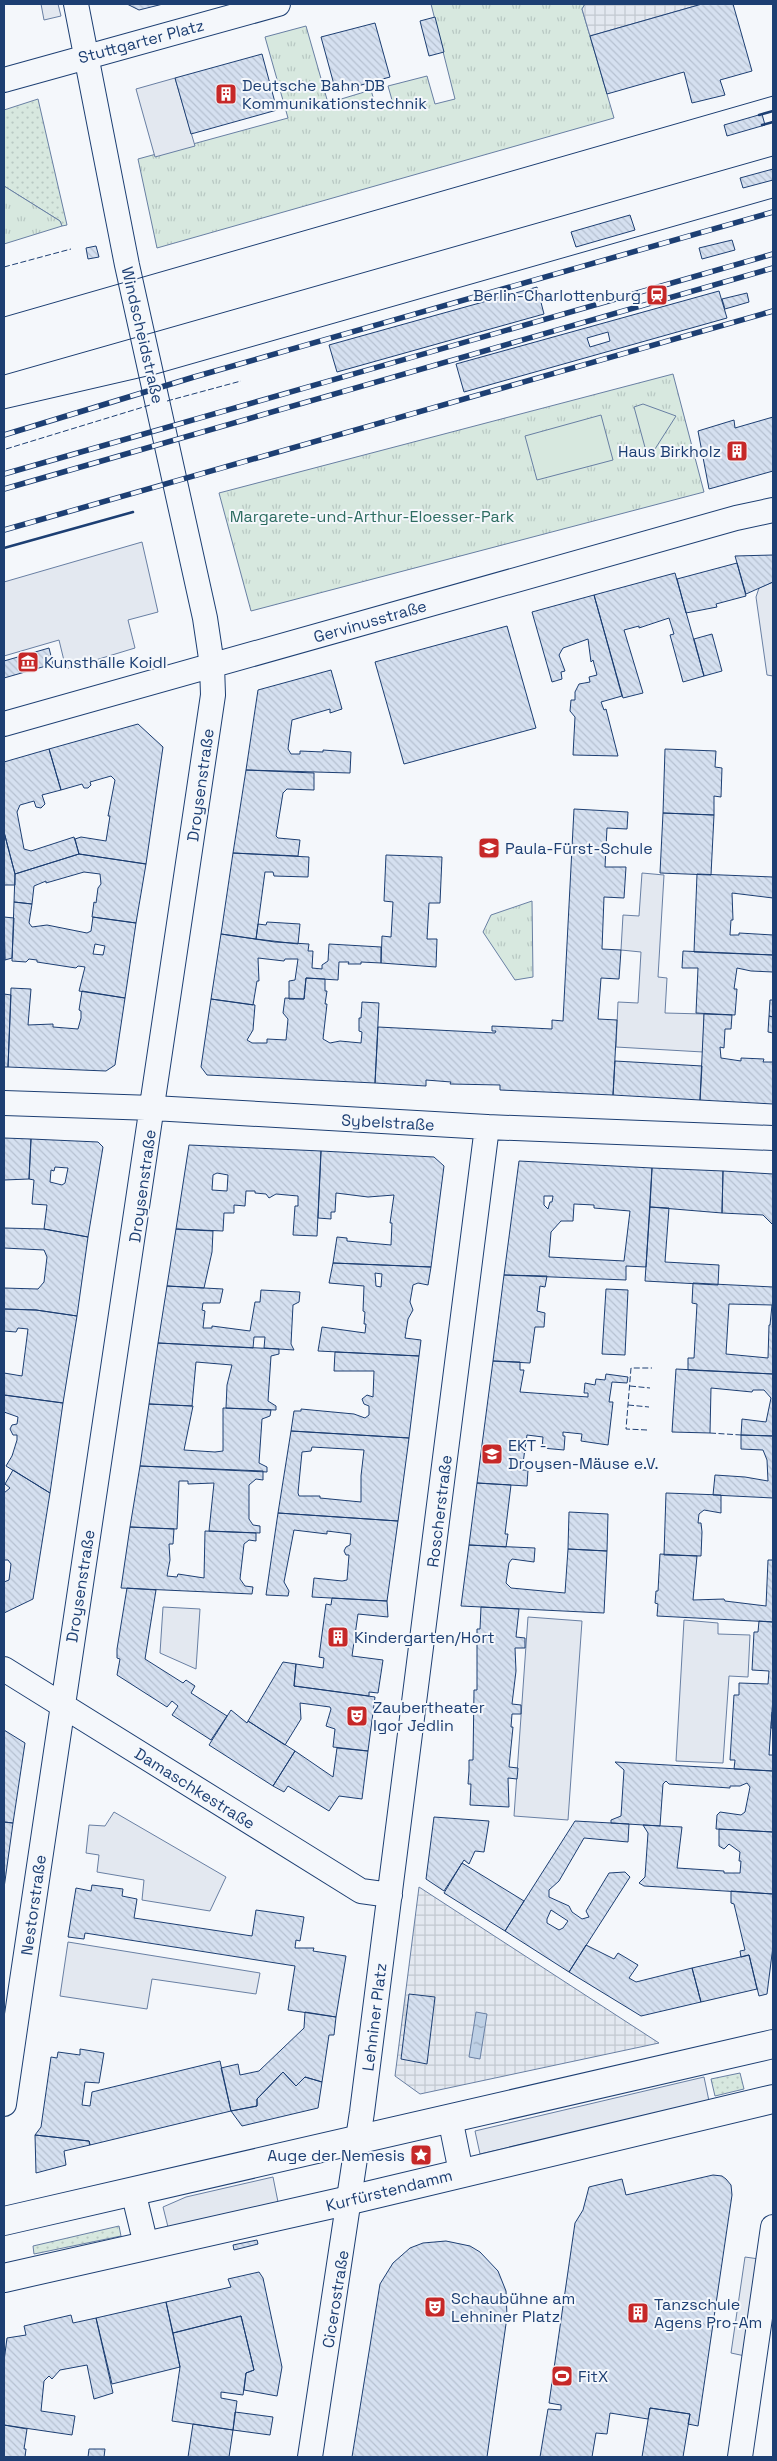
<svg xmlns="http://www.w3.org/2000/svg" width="777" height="2461" font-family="'Space Grotesk',sans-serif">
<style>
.grass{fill:url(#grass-dots);stroke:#687fa3}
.park{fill:url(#park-tufts);stroke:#687fa3}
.pitch{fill:#d7e8df;stroke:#687fa3}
.parking{fill:#e3e8f0;stroke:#687fa3}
.plaza{fill:url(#plaza-grid);stroke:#687fa3}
.water{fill:url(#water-ripples);stroke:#687fa3}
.building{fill:url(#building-back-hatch);stroke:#1d3f73;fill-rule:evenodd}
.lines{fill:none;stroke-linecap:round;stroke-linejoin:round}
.minor-casing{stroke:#1d3f73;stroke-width:26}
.major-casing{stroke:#1d3f73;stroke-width:30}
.minor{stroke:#f4f7fb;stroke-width:24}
.major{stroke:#f4f7fb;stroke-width:28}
.tram{stroke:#1d3f73;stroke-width:1}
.rail-casing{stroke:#1d3f73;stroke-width:5.5}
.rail{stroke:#f4f7fb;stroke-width:4;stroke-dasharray:11;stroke-linecap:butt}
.fence{stroke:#1d3f73;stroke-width:1;stroke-dasharray:6 2.5;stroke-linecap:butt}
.wall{stroke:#1d3f73;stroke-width:2.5}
.labels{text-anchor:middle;stroke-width:4;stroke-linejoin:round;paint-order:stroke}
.street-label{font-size:16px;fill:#1d3f73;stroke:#f4f7fb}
.poi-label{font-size:16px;fill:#1d3f73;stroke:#f4f7fb;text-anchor:start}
.park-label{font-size:16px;fill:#2c6c60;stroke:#f4f7fb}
</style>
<defs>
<pattern id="grass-dots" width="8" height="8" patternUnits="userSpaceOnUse" patternTransform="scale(1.25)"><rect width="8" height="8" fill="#d7e8df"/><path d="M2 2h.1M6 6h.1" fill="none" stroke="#b8c8c3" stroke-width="1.8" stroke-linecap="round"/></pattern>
<pattern id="park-tufts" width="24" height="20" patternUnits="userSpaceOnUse" patternTransform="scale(1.25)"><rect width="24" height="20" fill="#d7e8df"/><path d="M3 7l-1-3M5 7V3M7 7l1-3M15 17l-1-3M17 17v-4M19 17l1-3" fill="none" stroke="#b8c8c3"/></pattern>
<pattern id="plaza-grid" width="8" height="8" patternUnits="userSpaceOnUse" patternTransform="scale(1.25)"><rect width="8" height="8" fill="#e3e8f0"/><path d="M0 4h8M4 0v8" fill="none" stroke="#c2c8d1"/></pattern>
<pattern id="water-ripples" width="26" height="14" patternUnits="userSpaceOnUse" patternTransform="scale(1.25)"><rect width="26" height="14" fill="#bed0e5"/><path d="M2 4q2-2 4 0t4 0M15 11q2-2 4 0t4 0" fill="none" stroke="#9aaabe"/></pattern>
<pattern id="building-back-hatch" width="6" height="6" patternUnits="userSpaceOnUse" patternTransform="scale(1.25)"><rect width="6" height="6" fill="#d5e0f0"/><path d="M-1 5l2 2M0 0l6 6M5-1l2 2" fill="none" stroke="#b6c1d1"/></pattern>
</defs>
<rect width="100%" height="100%" fill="#f4f7fb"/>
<path class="grass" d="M38,99L67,225L62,226L60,221L4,186V110Z
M740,2073L744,2089L715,2096L711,2079Z
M119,2226L121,2236L34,2254L33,2246Z"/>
<path class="park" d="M431,4H585L582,9L614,118L157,248L138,159L288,118L265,37L306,26L328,103L371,90L375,104L392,100L388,86L427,76L435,104L455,99Z
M4,186L60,221L62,226L4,244Z
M673,374L704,492L251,611L219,493Z
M532,901L533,977L515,980L483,932L491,915Z"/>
<path class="pitch" d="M643,404L676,416L655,449L646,451L634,407Z
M601,415L613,460L537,480L525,436Z"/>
<path class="parking" d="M41,4H58L61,16L44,20Z
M175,78L195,146L155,157L136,89Z
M142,542L158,612L128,620L135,648L66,669L59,640L4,656V582Z
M773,582V676L767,675L756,597L759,588Z
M642,873L664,875L658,977L667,978L665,1013L704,1014L703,1052L616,1047L618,1002L638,1003L641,952L621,950L623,915L639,916Z
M163,1607L200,1609L196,1669L160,1653Z
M528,1617L582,1621L568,1820L514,1816Z
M684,1620L718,1623V1634L750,1635L748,1677L729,1676L723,1763L676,1761Z
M114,1812L226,1877L210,1911L142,1900L144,1880L97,1872L99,1855L86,1853L89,1825L105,1826Z
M68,1942L260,1973L256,1994L152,1979L147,2009L60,1996Z
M704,2077L709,2101L480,2154L475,2131Z
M273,2177L278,2202L168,2227L163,2207L186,2197Z
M745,2257L759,2259L745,2356L731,2353Z"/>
<path class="plaza" d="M585,4H702L590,36L582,9Z
M419,1887L659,2043L420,2094L395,2076Z"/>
<path class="water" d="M476,2012L487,2014L480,2059L469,2057Z"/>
<path class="building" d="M127,4H163L139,10Z
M733,4L752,71L720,80L725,95L692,103L684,72L607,94L590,36L702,4Z
M435,17L444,52L429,56L420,21Z
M375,23L390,77L336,92L321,37Z
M262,54L277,110L191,134L175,78Z
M762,114L765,125L727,136L724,125Z
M773,169V180L743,188L740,178Z
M630,215L635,230L576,247L571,232Z
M732,240L735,250L702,259L699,248Z
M96,246L99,257L88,259L86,248Z
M537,287L544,314L337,372L329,345Z
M719,291L727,318L464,392L456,364Z
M747,293L749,302L725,309L722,299Z
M608,332L610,341L590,347L587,338Z
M773,417V471L709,489L698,431L734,420L735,428Z
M773,555V582L746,594L735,556Z
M737,563L746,596L716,604L717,607L686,613L677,579Z
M675,573L704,676L683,682L670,635L674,634L669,618L639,628V626L624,630L643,693L623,698L594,595Z
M594,595L622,696L601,702L604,710L606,709L618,756L573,755L575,717L570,711L571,700H575V692L579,684L590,682L589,677L597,675L593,660L591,662L588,639L563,648L559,655L565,671L561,672L562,679L552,682L532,612Z
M507,626L536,728L404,764L375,662Z
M712,634L722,671L704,676L694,639Z
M49,648L53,664L4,678V661Z
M331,670L342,709L330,713V709L292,720L288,749L291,754H300V751L323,752V750L351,752L350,773L246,770L258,690Z
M138,724L163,747L146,864L79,854L75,839L81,837L106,841L110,816H108L115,780L111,776L90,782L91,785L88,788H84L82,784L61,790L49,749Z
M49,749L61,790L42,795L45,804L41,808L36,807L34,801L20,805L17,812L24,849L31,851L74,837L79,854L15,874L4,832V762Z
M665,749L716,751L715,767L722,768L721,797L714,796V815L663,813Z
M246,770L314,773V790L287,789L283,793L276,836L278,838L300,840L298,856L233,853Z
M574,809L628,812L627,829L607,828L605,867H626L624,898L604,897L602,949L621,950L619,979L601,978L598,1019L617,1020L613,1095L500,1090V1085L450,1084L451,1082L426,1080V1086L375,1083L378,1027L495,1033L496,1031H492V1026L552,1029V1020L563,1021Z
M663,813L714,815L711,875L660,873Z
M4,832L15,874V885H4Z
M233,853L309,857L308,877L274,876L273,872H265L256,939L221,934Z
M79,854L146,864L136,923L92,917L94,902L96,903L98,888L101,884L100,874L84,872L46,883V881L34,886L32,904L14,902L15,874Z
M386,855L442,857L440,903H429L427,939H437L436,967L381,963L382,936L391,937L393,902L384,901Z
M697,874L773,877V898L732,893L733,920H731L730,935H739V933L773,935V955L694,952Z
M14,902L32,904L29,923L32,927L47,925L87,933L91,931L93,917L136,923L125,998L79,991L85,967L78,966L76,968L37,962V960L29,959L26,962L12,961ZM95,944L105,946L103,955L93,954Z
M4,917L14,918L12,958L5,960Z
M267,922L300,924L298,944L256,939L258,924L266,925Z
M221,934L275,942L309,944L308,951H313L312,968L322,969V965L328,961L329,944L381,947V963L361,962V964H348L349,962H339L338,980L306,978L304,999H289V981L295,980L298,959H285L284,961L258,958L259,981H257L253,1005L211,999Z
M683,951L773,955V972L751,971L737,968L734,989H737L735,1015L696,1013L698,968H682Z
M306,978L325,979V991H327L325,1004H327L323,1039L330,1043L340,1041L361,1043L362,1032L359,1031V1018H361L362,1002L379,1003L375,1083L207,1075L201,1067L211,999L255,1005L253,1030L247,1040L252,1043H267V1039L286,1040L288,1019L283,1013L285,998L304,999Z
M11,988L31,989L28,1025L53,1024V1027L78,1029L81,1018V1011L79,1010L82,991L125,998L115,1065L106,1071L8,1067Z
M4,994L11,995L8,1067H4Z
M770,1000H773V1017L769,1016Z
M704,1014L732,1015L731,1029H725L724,1048L720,1047L721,1058L741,1061V1058L764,1059L763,1062H773V1104L700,1100Z
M769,1016L773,1017V1033L768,1032Z
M615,1061L702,1066L700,1100L613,1095Z
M4,1138L31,1139L29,1179L4,1180Z
M31,1139L98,1142L103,1147L88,1237L44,1229L47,1205L32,1204L34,1180L29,1179ZM55,1167L68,1168L65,1183L62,1185L50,1182L51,1170L54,1171Z
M189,1145L321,1151L317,1236L293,1235L295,1206H298V1196L276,1194L269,1198L266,1194L255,1193V1191H246L245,1206L234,1205V1213H224L223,1231L176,1229ZM217,1173L228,1175L227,1191L212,1190L213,1175Z
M321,1151L434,1157L444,1166L431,1267L333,1263L337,1237L347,1238V1241L391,1245L392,1223H390L394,1195L368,1197L336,1193L335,1212H331V1219L318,1218Z
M519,1161L652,1168L646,1267L626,1266V1280L504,1275ZM544,1196H553L552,1202H550L548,1209L544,1205ZM574,1204L594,1205V1208L630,1211L624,1261L549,1257L551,1232L561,1221H573Z
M652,1168L723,1171L722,1213L650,1207Z
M723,1171L773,1174V1225L763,1215L722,1213Z
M650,1207L669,1208L665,1262L719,1265L718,1285L645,1281Z
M4,1228L44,1229L88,1237L77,1316L36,1310L4,1309V1288L38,1289L44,1282L47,1257L44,1250L4,1248Z
M176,1229L213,1231L212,1252L204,1288L167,1286Z
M333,1263L431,1267L428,1285L418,1283L413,1285L410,1302L413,1310L408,1319L405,1338L421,1340L419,1356L318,1351L322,1327L365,1333L366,1324H364L365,1312L363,1311L364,1286L329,1283ZM375,1273L382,1274L381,1287L376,1286Z
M504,1275L547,1276L545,1287L540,1286L537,1311L545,1313L544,1327H535L530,1363L493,1361Z
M693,1283L773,1287V1374L688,1370V1358H694L697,1304L692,1303ZM729,1304L772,1305L770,1325H769L768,1358L726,1354Z
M167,1286L223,1289L220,1303H203L202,1310L205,1311L203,1328H212V1326L250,1331L255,1302H260L261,1290L300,1292L299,1302L293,1305L291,1344L294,1350L264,1348L265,1337H254L253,1348L158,1343Z
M606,1289L628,1290L625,1355L602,1354Z
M4,1309L36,1310L77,1316L63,1403L4,1395V1373L22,1376L28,1329L18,1328L16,1332L4,1331Z
M158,1343L279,1349V1354L271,1356L268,1401L276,1406V1410L226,1408L227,1385L232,1365L196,1362L192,1406L149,1404Z
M335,1352L419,1356L409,1438L291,1431L294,1411H301V1409L354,1414L365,1418L369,1415V1406L364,1404L362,1399L367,1395L373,1397L374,1371H334Z
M493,1361L520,1362V1370H524L520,1392L588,1397V1393H584L585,1383L595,1385L596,1379L605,1380L606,1374L628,1377L627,1383L612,1382L609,1402H613L608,1445L581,1441L582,1434L563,1432V1436H565L564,1450L542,1448L543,1437L527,1435L522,1470H528L527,1486L477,1483Z
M676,1369L773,1374V1436L741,1435L742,1419L766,1422L771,1398L764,1390H753L752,1392L711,1388L710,1433L672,1432Z
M4,1395L63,1403L50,1493L6,1466L12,1456L17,1440V1435H13L10,1429L12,1425L17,1424L18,1417L4,1412Z
M149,1404L193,1406L184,1450L215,1452L223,1451V1408L271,1410L270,1416L262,1419L259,1463L267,1467V1472L140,1466Z
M291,1431L409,1438L398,1521L278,1513ZM312,1447L364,1450L361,1476V1502L320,1498V1496H299L298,1493L302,1452L311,1451Z
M741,1435L773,1436V1498L713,1495L715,1475L745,1477L768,1481L767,1460L763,1450L741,1449Z
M140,1466L263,1471V1480L256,1479L249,1485V1519L253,1525L260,1526V1533L209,1531L214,1483L188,1484V1481H179L177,1529L130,1527Z
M13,1470L50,1493L33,1599L4,1613V1582L9,1580L11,1564L8,1560H4V1493L10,1488L5,1484Z
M477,1483L511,1485L505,1534H508L506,1547L469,1545Z
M666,1493L721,1495V1513L704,1510L699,1514L698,1523H701L702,1532L701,1556L664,1555Z
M569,1512L608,1514L607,1551L568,1549Z
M278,1513L398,1521L387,1601L312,1597L314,1578L342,1581L347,1580L349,1555H346L344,1551L346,1547L350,1545L351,1534L327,1531V1534L294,1530L284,1582L289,1591L288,1596L266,1595Z
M130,1527L174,1529L173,1544H169L170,1560L167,1576L177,1577L178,1574L204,1578L205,1531L256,1533V1541L249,1540L244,1544L240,1579L245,1586L253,1587L252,1594L121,1588Z
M469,1545L535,1548L534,1562L512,1559L509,1563L506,1583L511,1588L565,1593L568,1549L607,1551L604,1613L461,1606Z
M660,1554L697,1556L693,1600L724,1599L725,1601L766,1606L768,1560H773V1622L657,1616L658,1604L655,1603L656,1591H658Z
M127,1588L156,1590L145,1659L183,1683L186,1680L195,1686L191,1693L227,1716L211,1740L172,1715L178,1706L172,1701L167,1707L117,1675L120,1659L117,1658V1649Z
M332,1598L387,1601L388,1617L358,1614L352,1656L383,1660L378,1693L369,1692V1696L294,1686L296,1664L323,1668L324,1658L319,1657L326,1604L331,1605Z
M481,1607L519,1609L516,1637L525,1638V1648H515L516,1671L512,1704L521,1705V1714H512L511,1727H513L509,1767L518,1768L517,1779L508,1778L509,1807L470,1805L471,1784H468L469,1771V1760H473L474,1690H477V1629H480Z
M759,1621L773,1622V1697L769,1755H773V1771L734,1769L735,1760H730L734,1695H739V1683L768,1684L769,1671L752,1670L754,1632H758Z
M283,1662L296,1664L294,1686L375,1697L368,1751L333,1747L335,1729L326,1726L331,1709L330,1707L300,1703L301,1719L285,1745L248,1721Z
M231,1710L247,1723L248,1721L295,1751L273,1786L209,1745Z
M772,1712H773V1728H771Z
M4,1730L25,1743L13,1823L4,1822Z
M337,1748L368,1751L362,1799L339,1796L329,1811L288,1786L284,1792L273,1786L295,1751L333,1777Z
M615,1762L773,1771V1832L716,1829L717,1815L720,1812L741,1815L745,1812L750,1787L747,1783L740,1786H730V1788L669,1784L666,1781L663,1784L660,1826L611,1823V1820L621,1816L624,1770Z
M434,1817L489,1821L484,1852L475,1851L469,1864L464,1860L444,1891L426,1879Z
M575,1821L629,1824L628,1842L584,1838L559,1881L549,1890V1897L569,1906L572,1912L582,1919L589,1917L586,1911L609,1873L625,1872L630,1877L569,1972L505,1931ZM551,1910L568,1921L563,1928L559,1930L547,1923V1919Z
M4,1822L13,1823L4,1888Z
M643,1825L682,1827L677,1868L724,1871V1873H740L741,1861H739L740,1852L729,1844L724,1849L719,1846V1829L773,1832V1894L644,1886L639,1883L645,1877L648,1833Z
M462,1863L524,1901L505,1931L444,1893Z
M92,1885L123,1889L122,1896L137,1899L134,1918L252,1936L256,1910L304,1917L300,1941L296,1940L295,1948H314L313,1951L346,1956L336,2017L288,2010L295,1966L85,1933L84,1939L68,1937L76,1888L91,1891Z
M731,1891L773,1894V1946L767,1994L759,1996L749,1955L741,1957L740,1951L745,1950L734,1904L731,1903Z
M586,1945L614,1959L618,1953L638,1965L629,1978L636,1982L692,1968L701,2002L641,2016L569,1972Z
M749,1955L757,1989L701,2002L692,1968Z
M409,1994L435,1997L427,2064L401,2059Z
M305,2012L336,2017L334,2035H329L322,2082L305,2077L296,2086L283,2072L257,2099V2106L231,2111L221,2068L238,2064L240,2075L259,2071L304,2028Z
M80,2049L104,2053L99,2083L85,2082L82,2105L90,2106L92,2092L220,2061L231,2111L90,2145L89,2141L35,2135L41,2127L51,2057L57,2058L58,2052L80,2055Z
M283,2072L296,2086L305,2077L322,2082L318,2108L242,2126L231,2111L257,2106V2099Z
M35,2135L89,2141L90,2145L64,2151L66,2165L36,2173Z
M713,2175L722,2176L726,2179L731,2185L732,2195L698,2426L688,2424L690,2414L650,2408L648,2419L610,2413L607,2434L596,2433L592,2457H540L548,2409L561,2410V2405L549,2403L575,2223L583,2210L589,2187L622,2179L626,2195Z
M257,2240L258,2244L234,2250L233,2245Z
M446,2241L470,2246L480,2252L498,2271L506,2291L507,2317L487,2457H352L380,2284L393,2263L410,2248L423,2243Z
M259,2272L263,2278L282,2367L277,2396L244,2390L246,2373L254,2370L241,2316L173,2333L166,2302L231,2287L228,2279Z
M166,2302L180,2367L112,2384L96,2318Z
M71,2315L73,2323L96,2318L113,2393L94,2399L87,2365L60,2370L52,2379L49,2376L44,2381L41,2411L75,2416L72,2435L4,2425V2361L7,2338L26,2335L24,2326Z
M241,2316L254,2370L246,2373L243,2395L221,2392V2398L237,2401L233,2430L172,2421L180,2367L173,2333Z
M650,2408L690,2414L683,2457H642Z
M235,2412L273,2417L270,2435L233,2430Z
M193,2424L233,2430L229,2457H188Z
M4,2425L27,2429L24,2449H26L25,2457H4Z
M89,2449H105L104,2457H88Z"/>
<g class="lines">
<g class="minor-casing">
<path id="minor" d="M4,80L278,4
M4,724L736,518L773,510
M4,1103L153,1108L487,1127L773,1138
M4,1669L361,1891L390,1895
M4,2104C72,1634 147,1165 213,695L212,665L205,618L127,265L76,4
M450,2118L461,2172
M133,2191L146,2245
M310,2457L362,2112L487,1127
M740,2457L773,2227"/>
</g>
<g class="major-casing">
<path id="major" d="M4,2221L773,2044
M4,2278L350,2200L773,2099"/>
</g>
<use href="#minor" class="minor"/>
<use href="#major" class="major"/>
<path class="tram" d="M4,317L773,96
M4,375L773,156
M4,409L156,374L773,198"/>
<g class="rail-casing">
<path id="rail" d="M4,435L194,377L773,212
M4,474L773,254
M4,489L773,268
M4,530L773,311"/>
</g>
<use href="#rail" class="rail"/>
<path class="fence" d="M4,267L71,249
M167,401L241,381
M6,449L150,405
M630,1386L650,1388
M628,1405L649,1407
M647,1430L626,1429L631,1368H652
M710,1433L741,1435"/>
<path class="wall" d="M759,115L773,111
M762,125L773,122
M4,548L133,512"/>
</g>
<defs>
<g id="building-square" transform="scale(1.125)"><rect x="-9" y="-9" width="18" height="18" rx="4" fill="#c62828" stroke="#f4f7fb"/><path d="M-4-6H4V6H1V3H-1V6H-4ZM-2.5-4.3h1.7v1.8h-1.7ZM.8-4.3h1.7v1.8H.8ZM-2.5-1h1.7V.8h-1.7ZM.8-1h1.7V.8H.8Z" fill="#fff"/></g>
<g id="station-square" transform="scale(1.125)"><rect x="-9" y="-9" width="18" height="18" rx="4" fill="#c62828" stroke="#f4f7fb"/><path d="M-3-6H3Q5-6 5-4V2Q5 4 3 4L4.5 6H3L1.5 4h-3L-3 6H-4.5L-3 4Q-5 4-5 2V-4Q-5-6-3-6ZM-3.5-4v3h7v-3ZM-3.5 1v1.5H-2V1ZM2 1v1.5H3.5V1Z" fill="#fff"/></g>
<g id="museum-square" transform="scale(1.125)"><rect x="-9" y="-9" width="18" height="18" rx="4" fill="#c62828" stroke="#f4f7fb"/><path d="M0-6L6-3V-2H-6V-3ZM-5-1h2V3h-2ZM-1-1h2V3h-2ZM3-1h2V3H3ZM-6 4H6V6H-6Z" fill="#fff"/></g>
<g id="school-square" transform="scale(1.125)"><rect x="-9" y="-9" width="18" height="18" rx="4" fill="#c62828" stroke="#f4f7fb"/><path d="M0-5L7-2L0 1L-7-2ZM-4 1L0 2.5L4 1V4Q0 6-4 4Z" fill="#fff"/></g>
<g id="theatre-square" transform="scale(1.125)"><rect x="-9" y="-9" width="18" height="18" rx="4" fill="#c62828" stroke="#f4f7fb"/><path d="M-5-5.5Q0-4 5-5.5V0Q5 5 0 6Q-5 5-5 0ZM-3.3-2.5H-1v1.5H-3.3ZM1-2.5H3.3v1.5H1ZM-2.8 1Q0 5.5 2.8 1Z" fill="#fff"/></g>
<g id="sight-square" transform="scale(1.125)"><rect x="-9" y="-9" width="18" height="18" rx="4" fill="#c62828" stroke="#f4f7fb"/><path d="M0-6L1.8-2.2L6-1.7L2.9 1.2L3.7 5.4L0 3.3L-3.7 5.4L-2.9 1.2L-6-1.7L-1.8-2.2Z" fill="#fff"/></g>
<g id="stadium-square" transform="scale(1.125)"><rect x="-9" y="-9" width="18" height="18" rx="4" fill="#c62828" stroke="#f4f7fb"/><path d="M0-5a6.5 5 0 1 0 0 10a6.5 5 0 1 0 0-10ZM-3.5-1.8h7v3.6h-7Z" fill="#fff"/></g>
</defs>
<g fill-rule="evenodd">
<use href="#building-square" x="226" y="94"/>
<use href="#station-square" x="657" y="295"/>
<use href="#building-square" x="737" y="451"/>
<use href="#museum-square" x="28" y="662"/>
<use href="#school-square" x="489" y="848"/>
<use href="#school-square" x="492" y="1454"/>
<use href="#building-square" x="338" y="1637"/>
<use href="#theatre-square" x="357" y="1716"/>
<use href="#sight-square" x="421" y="2155"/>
<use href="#theatre-square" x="435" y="2307"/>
<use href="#building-square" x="638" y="2313"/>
<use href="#stadium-square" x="562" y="2376"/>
</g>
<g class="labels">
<g class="street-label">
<text transform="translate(141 41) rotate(-15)" y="6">Stuttgarter Platz</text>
<text transform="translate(143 335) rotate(77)" y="6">Windscheidstraße</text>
<text transform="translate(370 621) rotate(-16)" y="6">Gervinusstraße</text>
<text transform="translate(200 785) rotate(-82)" y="6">Droysenstraße</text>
<text transform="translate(388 1122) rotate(3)" y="6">Sybelstraße</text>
<text transform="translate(142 1186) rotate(-82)" y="6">Droysenstraße</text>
<text transform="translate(439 1511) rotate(-83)" y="6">Roscherstraße</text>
<text transform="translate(80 1586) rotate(-81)" y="6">Droysenstraße</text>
<text transform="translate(195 1788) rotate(32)" y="6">Damaschkestraße</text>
<text transform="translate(33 1905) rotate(-82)" y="6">Nestorstraße</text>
<text transform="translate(374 2017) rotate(-83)" y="6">Lehniner Platz</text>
<text transform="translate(389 2190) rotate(-14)" y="6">Kurfürstendamm</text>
<text transform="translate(335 2299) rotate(-81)" y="6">Cicerostraße</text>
</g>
<g class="poi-label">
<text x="242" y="91">Deutsche Bahn DB<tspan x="242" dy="18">Kommunikationstechnik</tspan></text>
<text x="641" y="301" text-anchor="end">Berlin-Charlottenburg</text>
<text x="721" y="457" text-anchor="end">Haus Birkholz</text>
<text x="44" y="668">Kunsthalle Koidl</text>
<text x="505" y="854">Paula-Fürst-Schule</text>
<text x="508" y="1451">EKT -<tspan x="508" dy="18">Droysen-Mäuse e.V.</tspan></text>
<text x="354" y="1643">Kindergarten/Hort</text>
<text x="373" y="1713">Zaubertheater<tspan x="373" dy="18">Igor Jedlin</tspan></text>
<text x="405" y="2161" text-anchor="end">Auge der Nemesis</text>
<text x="451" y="2304">Schaubühne am<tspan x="451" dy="18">Lehniner Platz</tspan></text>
<text x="654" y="2310">Tanzschule<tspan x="654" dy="18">Agens Pro-Am</tspan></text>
<text x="578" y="2382">FitX</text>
</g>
<g class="park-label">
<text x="372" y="522">Margarete-und-Arthur-Eloesser-Park</text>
</g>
</g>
<rect width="777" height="2461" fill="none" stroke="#1d3f73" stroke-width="10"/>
</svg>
